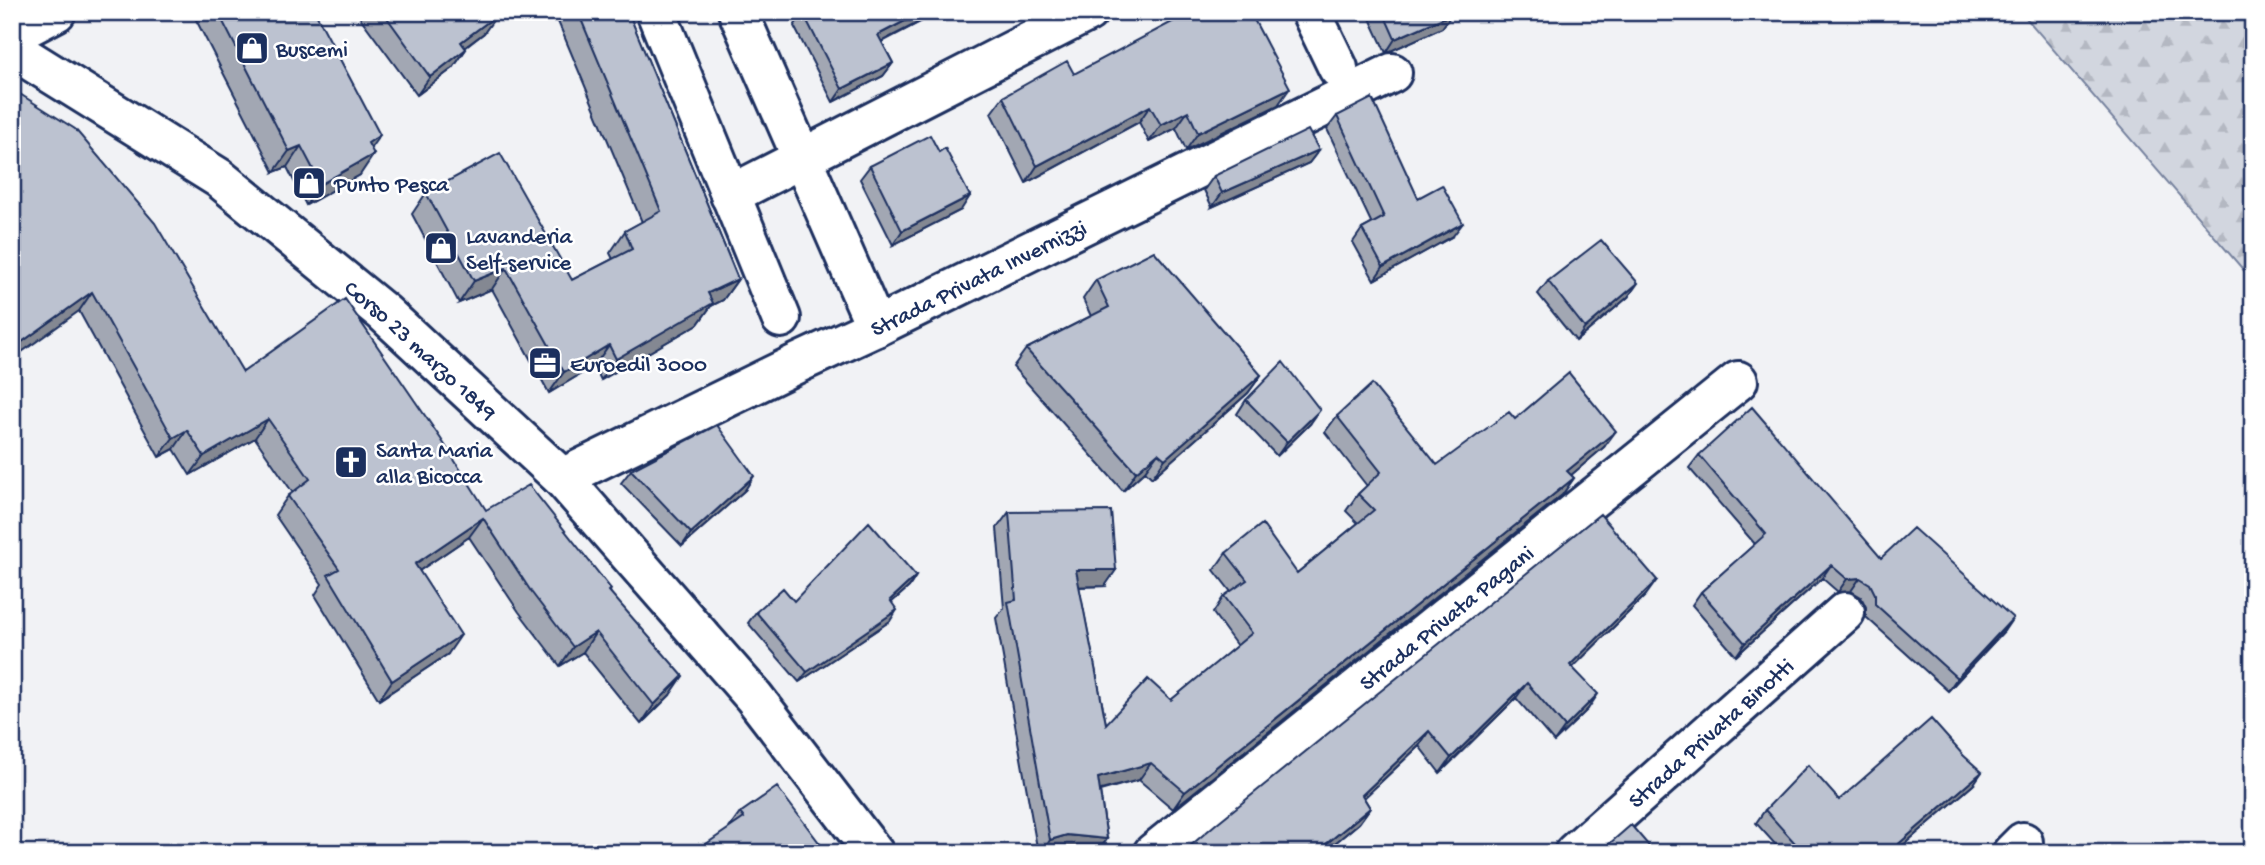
<svg xmlns="http://www.w3.org/2000/svg" width="2265" height="865" font-family="'Gochi Hand',sans-serif">
<style>
.forest{fill:url(#forest-firs);stroke:#76829e;stroke-width:2}
.lines{fill:none;stroke-linecap:round;stroke-linejoin:round}
.street-casing{stroke:#1b2f5e;stroke-width:44}
.secondary-casing{stroke:#1b2f5e;stroke-width:44}
.street{stroke:#fff;stroke-width:38}
.secondary{stroke:#fff;stroke-width:38}
.wall{fill:#a2a7b3;stroke:#1b2f5e;stroke-width:2}
.shaded-wall{fill:#848892;stroke:#1b2f5e;stroke-width:2}
.building{fill:#bcc2d0;stroke:#1b2f5e;stroke-width:2}
.labels{text-anchor:middle;stroke-width:5;stroke-linejoin:round;paint-order:stroke}
.poi-label{font-size:23px;fill:#1b2f5e;stroke:#fff;text-anchor:start}
.street-label{font-size:23px;fill:#1b2f5e;stroke:#fff}
</style>
<defs>
<pattern id="forest-firs" width="22" height="20" patternUnits="userSpaceOnUse" patternTransform="scale(1.75)"><rect width="22" height="20" fill="#d2d6df"/><path d="M5 1l3.5 6h-7zM16 11l3.5 6h-7z" fill="#b4b8c2"/></pattern>
</defs>
<rect width="100%" height="100%" fill="#f1f2f5"/>
<filter id="ink" filterUnits="userSpaceOnUse"><feTurbulence type="fractalNoise" baseFrequency=".0143" numOctaves="2"/><feDisplacementMap in="SourceGraphic" scale="14" xChannelSelector="R" yChannelSelector="G"/><feConvolveMatrix kernelMatrix="1 2 1 2 8 2 1 2 1" color-interpolation-filters="sRGB"/></filter>
<g filter="url(#ink)">
<path class="forest" d="M2021,12H2253V281Z"/>
<g class="lines">
<g class="street-casing">
<g id="street">
<path d="M656,12L781,318"/>
<path d="M738,12L876,327"/>
<path d="M1311,12L1338,68"/>
<path d="M12,35L56,12"/>
<path d="M730,195L1088,12"/>
<path id="s1" d="M562,478L796,364L876,327L1392,73"/>
<path id="s2" d="M1153,853L1738,381"/>
<path id="s3" d="M1574,853L1845,612"/>
<path d="M2012,853L2023,842"/>
</g>
</g>
<g class="secondary-casing">
<g id="secondary">
<path id="s4" d="M12,49L219,178L383,312L562,478L754,697L874,853"/>
</g>
</g>
<use href="#street" class="street"/>
<use href="#secondary" class="secondary"/>
</g>
<path class="wall" d="M192,12H315L371,148L360,175L306,205L287,167L274,172Z
M356,12H496L484,33L465,48L466,49L453,68L417,95Z
M554,12H634L630,17L738,279L723,300L711,306L698,324L601,380L594,366L549,393L492,289L459,303L412,214L426,193L572,280L613,259L610,253L625,231L642,222Z
M804,12H939L882,42L893,63L883,76L833,102L794,26Z
M1367,12H1451L1442,28L1386,53Z
M1074,74L1278,105L1186,150L1176,128L1149,142L1139,122L1026,183L991,113L1003,97Z
M12,89L243,372L486,510L611,589L610,592L670,695L641,724L583,652L560,666L519,612L469,537L419,571L448,654L379,700L315,595L322,584L275,515L288,496L293,493L255,438L190,475L174,449L159,457L79,311Z
M1337,116L1453,236L1374,280L1353,242L1362,229L1372,224L1327,129Z
M1319,150L1309,163L1212,207L1204,190L1214,176Z
M939,152L961,210L893,245L860,179L870,166Z
M1096,280L1261,375L1248,393L1152,478L1145,471L1123,491L1013,367L1026,349L1091,316L1083,299Z
M1548,281L1628,297L1576,341L1538,294Z
M1246,400L1310,424L1277,456L1237,414Z
M1337,416L1437,465L1515,419L1604,447L1571,475L1574,478L1562,495L1173,809L1139,780L1100,791L1107,839L1097,853L1055,852L1052,853H1038L996,618L1004,608L997,528L1009,512L1105,586L1079,587L1106,724L1171,700L1237,646L1213,613L1224,596L1231,592L1214,570L1226,553L1297,573L1358,523L1346,511L1358,494L1367,486L1325,432Z
M1699,455L1881,558L2004,631L1948,691L1866,617V607L1861,597L1851,591L1838,592L1822,578L1736,656L1692,605L1701,592L1755,544L1689,468Z
M631,470L745,490L682,546L621,483Z
M916,576L909,587L891,602L890,621L799,682L748,623L756,612L794,601Z
M1646,595L1573,667L1588,709L1554,742L1516,698L1440,773L1419,746L1364,798L1370,808L1359,823L1323,853H1182Z
M1973,785L1894,853H1783L1756,823L1765,810L1839,800Z
M740,813L827,853L730,827Z"/>
<path class="shaded-wall" d="M922,12H939L869,48L878,35Z
M1452,14L1442,28L1386,53L1395,39Z
M497,15L484,33L448,60L461,42Z
M466,49L453,68L417,95L430,77Z
M893,63L883,76L833,102L842,89Z
M1290,88L1278,105L1186,150L1198,133Z
M1150,106L1139,122L1026,183L1037,166Z
M1188,111L1176,128L1149,142L1161,125Z
M380,135L365,156L368,143Z
M301,146L287,167L274,172L289,151Z
M1319,150L1309,163L1212,207L1222,193Z
M374,154L360,175L306,205L321,184Z
M970,196L961,210L893,245L902,231Z
M1463,223L1453,236L1374,280L1383,267Z
M506,268L492,289L459,303L474,281Z
M738,279L723,300L711,306L698,324L601,380L616,359L708,293Z
M1638,283L1628,297L1576,341L1585,328Z
M92,292L79,311L12,359V349Z
M609,345L594,366L549,393L564,372Z
M1261,375L1248,393L1152,478L1165,459Z
M1320,410L1310,424L1277,456L1287,442Z
M268,419L255,438L190,475L204,456Z
M187,430L174,449L159,457L173,438Z
M1616,431L1604,447L1556,488L1567,471Z
M1158,453L1145,471L1123,491L1136,472Z
M754,476L745,490L682,546L691,533Z
M1574,478L1562,495L1173,809L1185,792Z
M483,518L469,537L401,583L415,564Z
M1831,565L1822,578L1736,656L1745,643Z
M1076,570H1116L1105,586L1064,587Z
M916,576L909,587L882,611L890,600Z
M1860,578L1851,591L1838,592L1847,579Z
M1657,580L1646,595L1560,680L1570,665Z
M897,610L890,621L799,682L807,672Z
M2013,618L2004,631L1948,691L1957,678Z
M596,632L583,652L560,666L573,647Z
M461,635L448,654L379,700L392,681Z
M683,676L670,695L641,724L654,705Z
M1527,683L1516,698L1440,773L1451,758Z
M1598,694L1588,709L1554,742L1565,727Z
M1429,731L1419,746L1351,810L1362,795Z
M1151,763L1139,780L1086,794L1098,778Z
M1982,772L1973,785L1894,853H1888Z
M1370,808L1359,823L1323,853H1315Z
M1067,835L1107,839L1097,853L1055,852L1042,853L1050,840Z"/>
<path class="building" d="M218,12H315L380,135L368,143L374,154L321,184L301,146L289,151Z
M383,12H496L497,15L461,42L466,49L430,77Z
M578,12H632L629,14L738,279L708,293L713,303L616,359L609,345L564,372L506,268L474,281L426,193L500,153L572,280L632,249L625,231L661,211Z
M922,12L878,35L893,63L842,89L803,13Z
M1191,12H1250L1290,88L1198,133L1188,111L1161,125L1150,106L1037,166L1003,97L1067,61L1074,74Z
M1383,12H1451L1452,14L1395,39Z
M12,89L75,129L155,223L243,372L345,299L441,439L486,510L529,485L611,589L609,591L683,676L654,705L596,632L573,647L532,593L483,518L415,564L461,635L392,681L328,575L339,569L288,496L310,479L268,419L204,456L187,430L173,438L92,292L12,349Z
M1372,98L1418,198L1442,185L1463,223L1383,267L1362,229L1384,217L1337,116Z
M1308,130L1319,150L1222,193L1214,176Z
M930,135L939,152L945,148L970,196L902,231L870,166Z
M1601,240L1638,283L1585,328L1548,281Z
M1154,251L1261,375L1165,459L1158,453L1136,472L1026,349L1109,307L1096,280Z
M1283,362L1320,410L1287,442L1246,400Z
M1569,373L1616,431L1567,471L1574,478L1185,792L1151,763L1098,778L1107,839L1067,835L1050,840L1008,602L1016,600L1009,512L1111,511L1116,570H1076L1106,724L1148,679L1171,700L1252,633L1224,596L1247,580L1226,553L1262,524L1297,573L1374,510L1358,494L1381,472L1337,416L1372,384L1437,465L1509,412L1515,419Z
M1752,407L1881,558L1913,528L2013,618L1957,678L1875,604V594L1870,584L1860,578L1847,579L1831,565L1745,643L1701,592L1766,534L1699,455Z
M717,425L754,476L691,533L631,470Z
M1600,514L1657,580L1570,665L1598,694L1565,727L1527,683L1451,758L1429,731L1362,795L1370,808L1315,853H1182L1217,823Z
M869,522L916,576L890,600L897,610L807,672L756,612L783,588L794,601Z
M1931,719L1963,755L1982,772L1888,853H1804L1765,810L1808,765L1839,800Z
M777,787L827,853H693L744,818L740,813Z
M1631,825L1655,853H1599L1601,851Z
M2106,847L2111,853H2101Z"/>
</g>
<defs>
<g id="shop-square" transform="scale(1.75)"><rect x="-9" y="-9" width="18" height="18" rx="4" fill="#1b2f5e" stroke="#fff"/><path d="M-5-2.5h2.3a2.7 3.5 0 0 1 5.4 0H5L5.5 6h-11ZM-1.5-2.5h3a1.5 2.3 0 0 0-3 0Z" fill="#fff"/></g>
<g id="office-square" transform="scale(1.75)"><rect x="-9" y="-9" width="18" height="18" rx="4" fill="#1b2f5e" stroke="#fff"/><path d="M-6-3h4V-5.5h4V-3h4V5H-6ZM-1-4.5V-3h2v-1.5ZM-6 0V1H6V0Z" fill="#fff"/></g>
<g id="church-square" transform="scale(1.75)"><rect x="-9" y="-9" width="18" height="18" rx="4" fill="#1b2f5e" stroke="#fff"/><path d="M-1.2-6h2.4v3.5h3.3v2.4h-3.3V6h-2.4V-.1h-3.3v-2.4h3.3Z" fill="#fff"/></g>
</defs>
<g fill-rule="evenodd">
<use href="#shop-square" x="252" y="48"/>
<use href="#shop-square" x="309" y="183"/>
<use href="#shop-square" x="441" y="248"/>
<use href="#office-square" x="545" y="363"/>
<use href="#church-square" x="351" y="462"/>
</g>
<g class="labels">
<g class="poi-label">
<text x="276" y="56">Buscemi</text>
<text x="334" y="191">Punto Pesca</text>
<text x="466" y="243">Lavanderia<tspan x="466" dy="26">Self-service</tspan></text>
<text x="570" y="371">Euroedil 3000</text>
<text x="376" y="457">Santa Maria<tspan x="376" dy="26">alla Bicocca</tspan></text>
</g>
<g class="street-label">
<text dy="8" stroke="none"><textPath href="#s1" startOffset="462">Strada Privata Invernizzi</textPath></text>
<text dy="8" stroke="none"><textPath href="#s4" startOffset="509">Corso 23 marzo 1849</textPath></text>
<text dy="8" stroke="none"><textPath href="#s2" startOffset="376">Strada Privata Pagani</textPath></text>
<text dy="8" stroke="none"><textPath href="#s3" startOffset="182">Strada Privata Binotti</textPath></text>
</g>
</g>
<rect width="2265" height="865" fill="none" stroke="#fff" stroke-width="42"/>
<rect x="21" y="21" width="2223" height="823" fill="none" stroke="#1b2f5e" stroke-width="2.5" filter="url(#ink)"/>
</svg>
